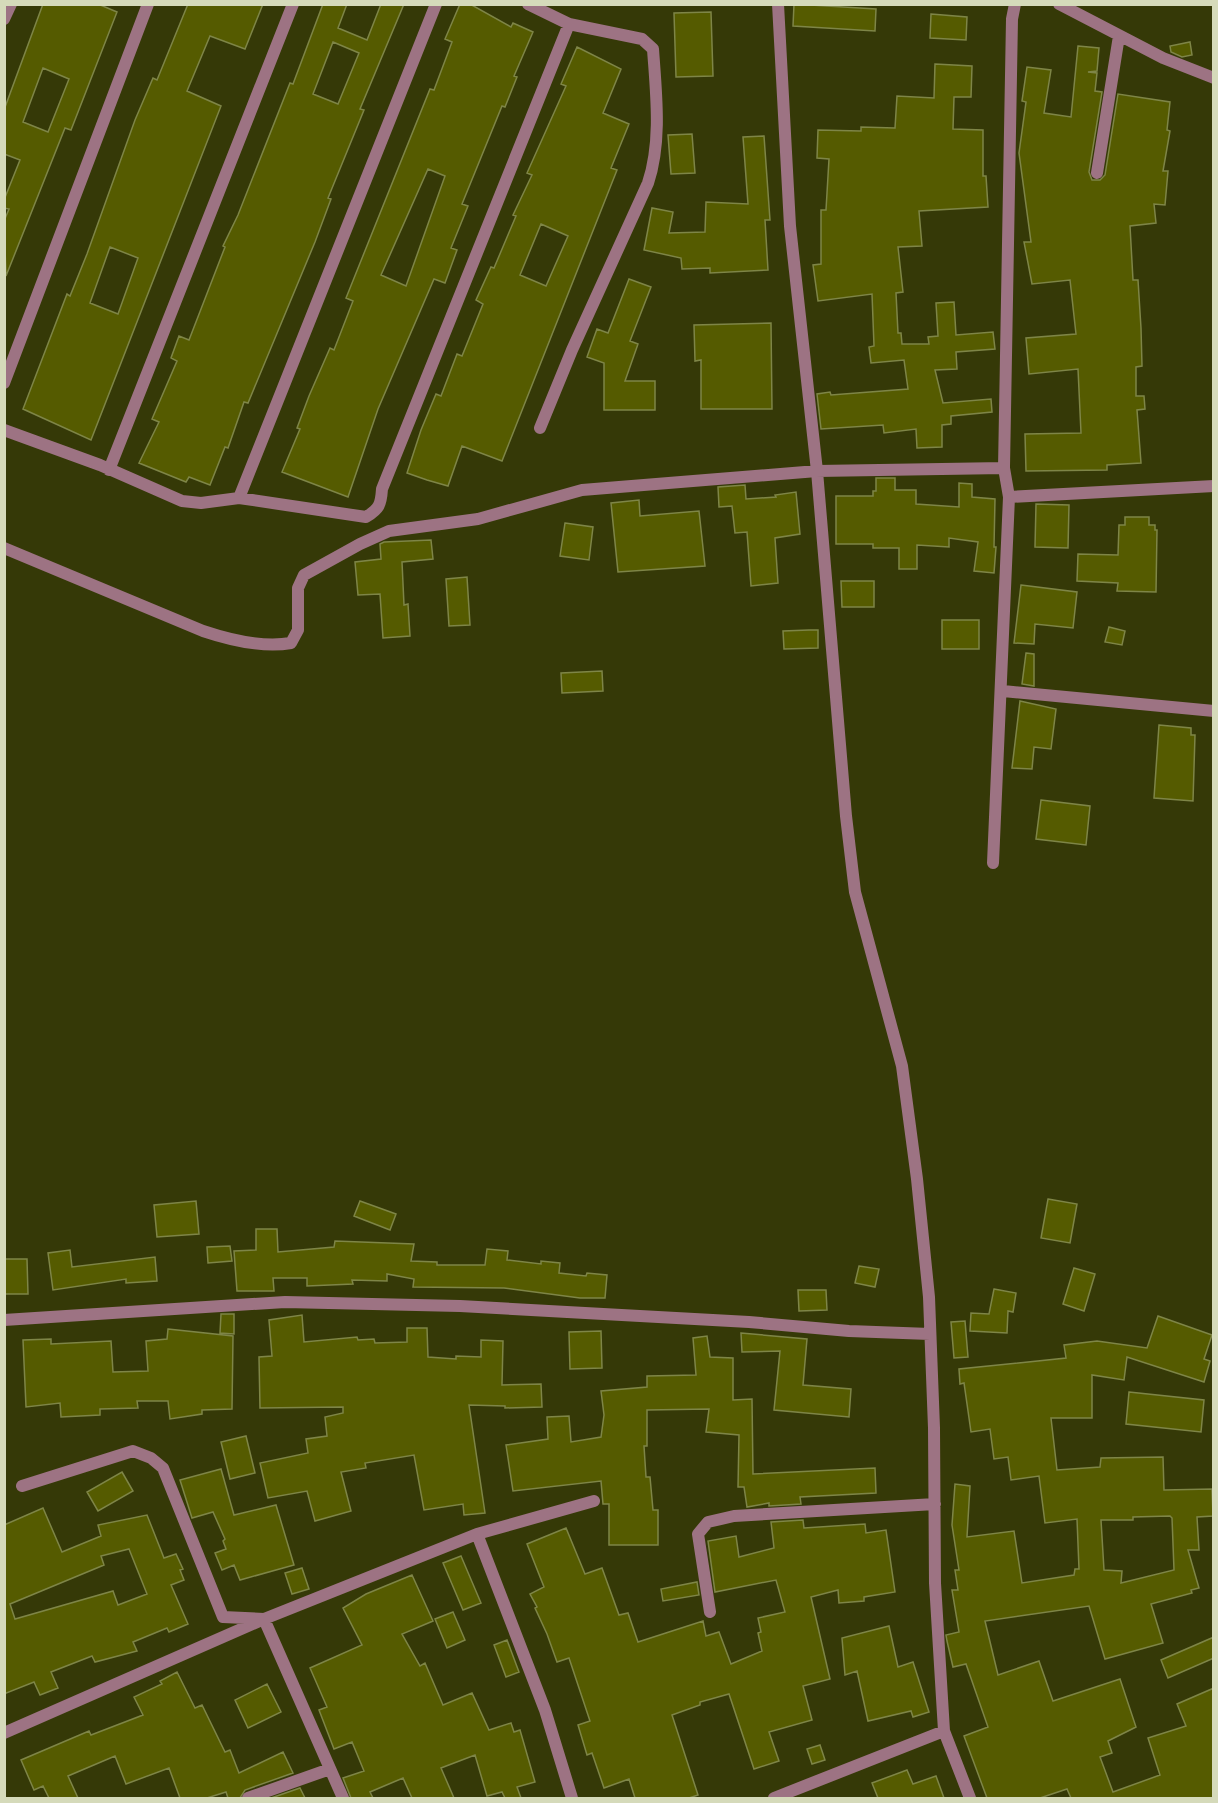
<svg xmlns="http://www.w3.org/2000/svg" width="1218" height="1803" font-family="'Asap Condensed',sans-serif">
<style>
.building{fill:#555b00;stroke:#7e8547;stroke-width:1.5;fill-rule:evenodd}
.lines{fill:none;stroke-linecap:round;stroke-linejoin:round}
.minor{stroke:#9d7383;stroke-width:12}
</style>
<rect width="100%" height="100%" fill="#353907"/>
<path class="building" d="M43,4H98L117,12L71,130L65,128L6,276L4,221L9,209L4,208V200L20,160L4,154V110ZM43,68L69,79L48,132L23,122Z
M188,4H263L245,49L210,36L187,91L221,106L91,440L23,409L67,294L70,296L87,254L135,120L153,78L157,80ZM110,247L138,258L118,314L90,303Z
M323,4H347L338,28L367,40L381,4H404L360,109L364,110L328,198L331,199L315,242L248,403L244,402L228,448L225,447L210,485L189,477L186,482L139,463L159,422L152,419L177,361L171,358L179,336L189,340L225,247L223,246L238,215L290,83L293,84ZM333,42L359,53L338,104L313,94Z
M460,4H470L511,27L513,23L533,32L514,76L517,77L505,107L502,106L462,204L468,206L451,248L457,250L445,283L434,279L378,409L348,497L282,472L300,429L297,428L309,396L330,348L334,350L353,301L346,298L430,89L434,90L452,42L445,39ZM428,169L445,176L406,286L381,275Z
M794,4L876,9L875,31L793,26Z
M711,12L713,76L676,77L674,13Z
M931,14L967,17L966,40L930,38Z
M1190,42L1192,55L1182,57L1171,52L1170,46Z
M1078,46L1099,48L1097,71L1088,72L1097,73L1095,91L1102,92L1089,172L1092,180H1100L1105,175L1118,94L1170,102L1167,130L1170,131L1163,171H1168L1165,205L1154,204L1156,223L1130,226L1133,280H1138L1141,328L1142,366L1136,367V396H1144L1145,409L1137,410L1141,463L1107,465V470L1026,471L1025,434L1081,433L1078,369L1029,374L1026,338L1076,334L1070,280L1032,284L1024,242H1031L1019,153L1026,102L1022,101L1027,67L1051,70L1044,113L1071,117Z
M577,47L621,69L603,113L629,124L611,168L617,170L502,461L462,446L448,486L427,480L407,473L421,430L436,394L441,396L457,354L462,356L483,304L476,300L491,267L494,268L516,216L513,215L532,175L527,173L566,86L561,84ZM541,224L568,236L546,286L520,275Z
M935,64L972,66L971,97H954L953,129L983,130V176H986L988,207L919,211L922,246L898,247L903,292L896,293L898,333H901L902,344H929L928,337L938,336L936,303L954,302L956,335L993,332L995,349L956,352L957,369L935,370L943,403L991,399L992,412L951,416V424L942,425V447L917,448L916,429L884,433L883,425L821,429L817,394L830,392L831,395L908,389L904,360L871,363L869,347L874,346L872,294L818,301L813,265L821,264V210H826L829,159L817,158L818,130L861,131V127L895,128L897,96L934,98Z
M692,134L695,173L671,174L668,135Z
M764,136L770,220H765L768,270L710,273V268L682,269L681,258L644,250L652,208L673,212L669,233L705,232L706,202L748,204L743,137Z
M629,279L651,287L630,341L638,344L625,381H655V410H604V363L587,357L597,329L608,333Z
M771,323L772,409H701V360L695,361L694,325Z
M876,478H895V490H916V504L959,507V483L972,484V497L995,499L994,547H996L994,573L974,571L978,542L949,538V547L917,545V569H899V548H873V544H836V496H873V491H876Z
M745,485L746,499L776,497L775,495L796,492L800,534L775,538L778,583L751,586L747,532L735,533L732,506L719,507L718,487Z
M639,500L640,516L699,511L705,566L618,572L611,503Z
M1036,504L1069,505L1068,548L1035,547Z
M1125,517H1149V525H1155V530H1157L1156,592L1117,591L1118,583L1077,581L1078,554L1118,555L1119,525H1125Z
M565,523L593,527L589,560L560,556Z
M431,540L433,559L402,562L404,605L408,604L410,636L383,638L380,594L358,595L355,562L381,559L380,544L384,542Z
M467,577L470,625L449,626L446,579Z
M841,581H874V607H842Z
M1021,585L1077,592L1073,628L1035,624L1034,644L1014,643Z
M942,620H979V649H942Z
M1109,627L1125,631L1122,645L1105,642Z
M809,630H818V648L784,649L783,631Z
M1026,653L1034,654V686L1022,684Z
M602,671L603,691L562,693L561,673Z
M1020,701L1056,709L1051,749L1034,747L1032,769L1012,768Z
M1159,725L1191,728V735H1195L1193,801L1154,798Z
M1041,800L1090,806L1086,845L1036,839Z
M1048,1199L1077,1204L1070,1243L1041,1238Z
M196,1201L199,1234L157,1237L154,1205Z
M360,1201L396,1214L390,1230L354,1216Z
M256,1229H277L278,1252L334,1247L335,1241L414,1244L411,1261L437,1262V1265H485L487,1249L508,1251L507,1260L541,1264V1261L560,1263L559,1273L586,1276L587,1273L607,1275L605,1298H580L504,1288L413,1287L414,1279L387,1274V1281L352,1280L353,1284L307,1286V1278H273L274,1291H237L234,1251L256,1250Z
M230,1246L232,1261L208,1263L207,1247Z
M70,1250L72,1267L155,1257L157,1281L126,1283V1279L53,1290L48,1253Z
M4,1259H27L28,1294H4Z
M859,1266L879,1269L875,1287L855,1283Z
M1074,1268L1095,1274L1084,1311L1063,1304Z
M994,1289L1016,1293L1013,1312L1008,1311L1007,1333L970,1331L971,1313L989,1314Z
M798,1290H826L827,1310L799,1311Z
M221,1314H234V1334L220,1333Z
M302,1315L304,1342L357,1337L358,1340L374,1339L375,1343L407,1342V1328H427L428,1357L456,1359V1356L481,1357V1340L503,1341L502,1385L541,1384L542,1407L505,1408V1406L469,1405L485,1513L464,1515L463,1504L424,1510L414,1455L365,1463L366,1468L341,1472L351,1511L315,1521L307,1491L268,1498L260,1463L308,1453L306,1439L327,1436L325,1417L343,1413V1407L260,1408L259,1357L272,1356L269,1320Z
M1158,1316L1212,1335L1204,1359L1210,1361L1204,1382L1127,1357L1124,1380L1092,1375V1418H1051L1057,1470L1100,1467L1101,1458L1163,1457L1164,1490L1212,1489L1213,1516L1197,1517L1199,1550H1188L1199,1588L1191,1590L1192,1593L1151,1604L1163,1643L1105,1659L1089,1606L985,1621L998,1675L1039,1661L1053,1701L1120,1679L1136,1727L1108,1741L1112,1753L1100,1757L1113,1792L1160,1775L1148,1738L1186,1726L1177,1704L1214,1688V1798H1071L1067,1789L1040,1798H987L964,1736L988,1727L966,1664L953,1667L947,1641L946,1635L959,1632L952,1590H958L955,1570H959L952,1525L955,1484L970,1486L967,1537L1014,1531L1022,1583L1074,1575L1075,1569H1079L1077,1519L1045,1523L1039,1476L1011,1480L1008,1457L994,1459L990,1429L971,1432L964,1383L960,1384L959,1369L1066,1358L1064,1345L1097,1341L1147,1348ZM1170,1516L1172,1518L1174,1570L1121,1583L1122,1571L1104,1570L1101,1520H1133V1517Z
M965,1321L968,1357L954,1358L951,1322Z
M168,1329L233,1336L232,1409L202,1410V1414L170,1419L168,1401H137L138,1408L100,1409V1415L61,1417L60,1403L26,1407L23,1340L51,1339V1344L111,1341L113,1372L148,1371L146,1341L167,1339Z
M601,1331L602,1368L570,1369L569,1332Z
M741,1333L807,1339L803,1385L851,1389L849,1417L774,1410L780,1351L742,1352Z
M707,1336L710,1357L733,1358V1400L752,1399L753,1474L875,1468L876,1493L800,1497L801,1504L769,1506V1503L747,1507L744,1487H738L739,1435L706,1432L709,1409L647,1410V1446H644L646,1477H650L653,1510H658V1545H609V1504H603L601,1481L513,1491L506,1445L548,1439L547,1417L569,1416L571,1442L601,1437L604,1415L601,1391L647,1387V1376L696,1375L693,1338Z
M1129,1392L1204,1400L1201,1432L1126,1424Z
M246,1436L255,1473L230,1479L221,1442Z
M221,1469L234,1515L276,1505L294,1565L240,1580L234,1565L222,1570L215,1553L226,1549L223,1541L225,1539L213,1512L192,1518L180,1480Z
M122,1472L133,1491L98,1511L87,1492Z
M43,1508L62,1552L101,1536L98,1525L147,1515L164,1558L176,1554L183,1569L180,1570L184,1580L171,1585L188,1624L169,1632L167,1628L133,1642L137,1651L95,1662L92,1656L51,1672L58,1688L40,1695L34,1682L4,1694V1525ZM129,1549L147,1594L118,1605L113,1591L15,1619L10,1604L104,1565L101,1556Z
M803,1520L804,1528L865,1524L866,1533L886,1530L895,1592L864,1597V1601L839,1603L838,1590L811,1597L830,1679L803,1686L812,1720L769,1732L779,1761L754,1769L729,1694L700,1702V1705L672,1715L698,1795L689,1798H635L629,1779L604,1788L592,1753L587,1755L578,1725L590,1721L569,1658L557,1662L547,1634L535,1608L537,1607L530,1594L544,1587L527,1544L566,1528L585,1574L602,1568L619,1615L628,1613L638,1642L703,1621L706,1636L719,1632L731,1664L762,1651L758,1633L761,1632L758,1618L785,1612L776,1580L715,1592L708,1541L736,1536L739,1557L774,1548L771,1522Z
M461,1556L481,1603L463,1610L443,1563Z
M302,1568L309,1589L292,1594L285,1573Z
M412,1575L433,1621L402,1634L420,1666L425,1663L443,1705L472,1693L489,1730L511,1723L514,1732L520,1730L535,1782L517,1787L521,1798H505L502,1792L487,1796L475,1755L441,1768L454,1798H412L403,1778L370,1792L373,1798H351L343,1778L364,1771L352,1742L334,1749L319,1710L327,1707L310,1668L362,1645L343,1608L366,1594Z
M697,1582L699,1595L663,1601L661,1589Z
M453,1612L465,1640L447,1648L435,1619Z
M889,1626L898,1667L913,1662L929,1712L913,1717L911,1711L868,1721L857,1671L845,1675L842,1638Z
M1214,1637V1658L1168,1678L1161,1660Z
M507,1640L519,1672L506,1677L494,1645Z
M177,1672L195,1708L202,1705L225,1752L230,1750L239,1773L283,1752L293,1773L245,1790L240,1798H228L226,1792L207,1798H180L169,1768L126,1784L115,1756L68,1776L78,1798H49L43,1786L34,1790L21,1760L89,1731L91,1735L143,1715L134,1697L162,1684L160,1681Z
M267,1684L281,1712L248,1728L235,1700Z
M820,1745L825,1760L812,1764L807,1749Z
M907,1770L913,1784L936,1776L944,1798H878L872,1783Z
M300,1788L305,1798H271Z"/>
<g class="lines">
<path class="minor" d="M528,4L569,24L642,39L653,49C656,93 662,141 648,183L572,350L540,428
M778,4L790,226L817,471L846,816L855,892L902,1066L917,1179L929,1297L934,1428L935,1583L944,1731L970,1798
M1059,4L1163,58L1214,78
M4,19L11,4
M1097,173L1119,36
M4,383L148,4
M4,430L100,465L182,501L201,503L239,498L366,517C379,509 381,505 382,489L569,24
M1004,468L1009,497L1214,486
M109,470L293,4
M239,498L436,4
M4,548L203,631C230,640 264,648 291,643L298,630V588L304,575L360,544L389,531L478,519L582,490L817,471L1004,468L1012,19L1015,4
M1003,691L1214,711
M993,863L1009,497
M4,1320L285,1302L460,1306L749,1322L849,1331L930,1334
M22,1486L133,1451L151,1458L163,1468L223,1617L264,1619L343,1798
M477,1534L545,1710L572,1798
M710,1612L698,1534L708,1522L734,1516L935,1504
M4,1733L264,1619L477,1534L594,1501
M248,1798L330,1769
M774,1798L944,1731"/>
</g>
<rect width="1218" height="1803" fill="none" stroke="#d5daba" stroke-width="12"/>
</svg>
